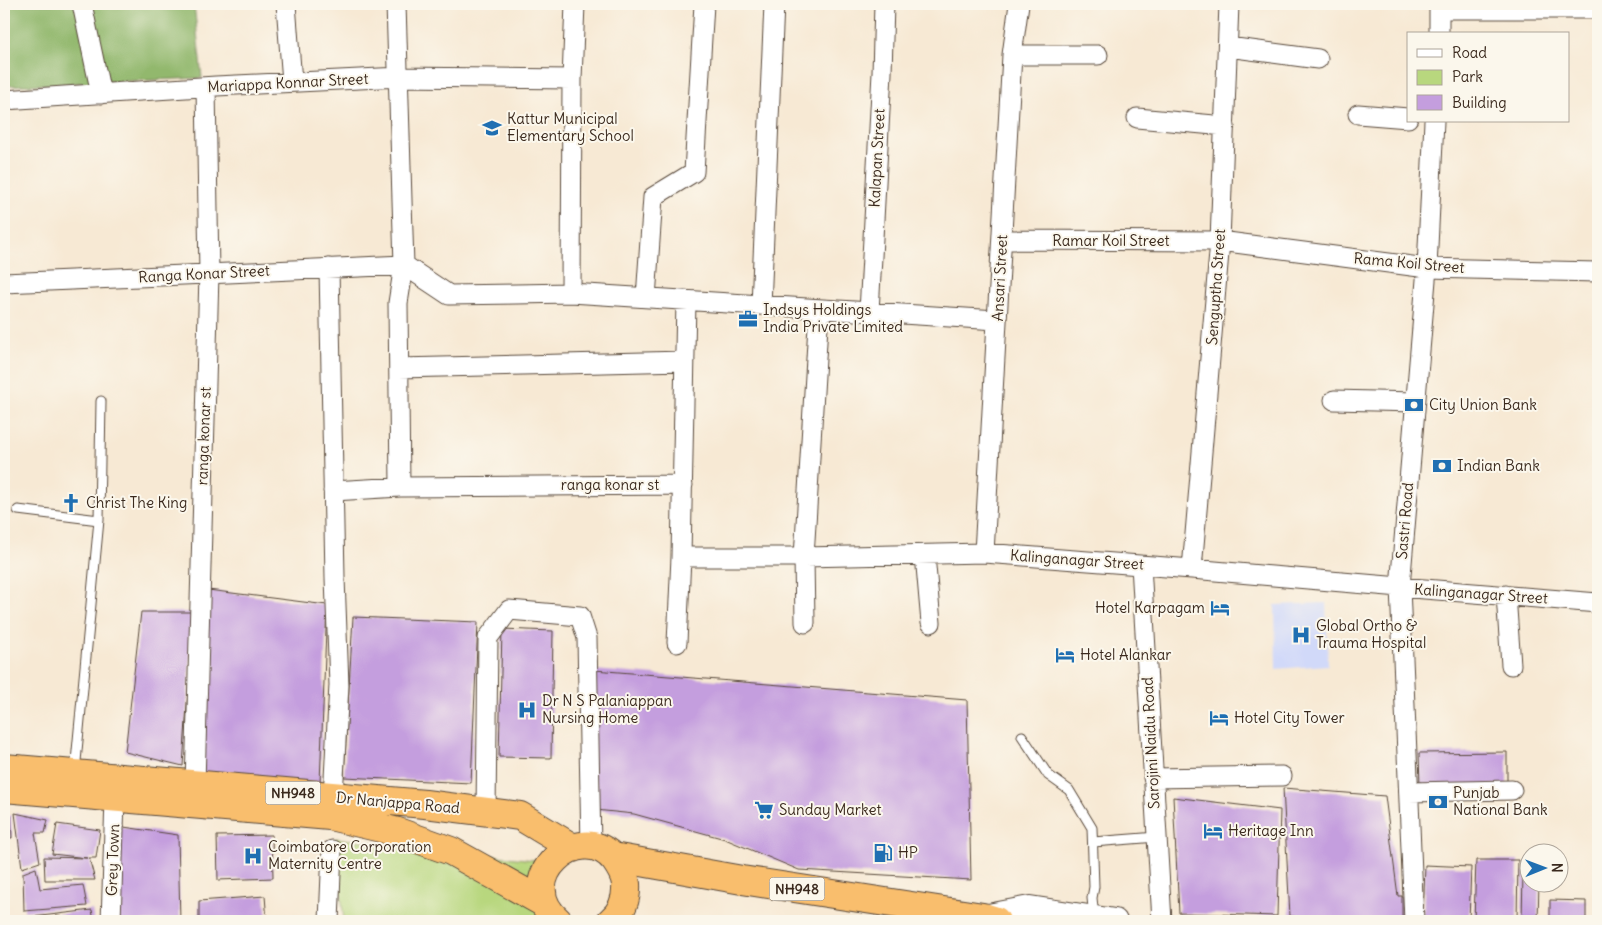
<svg xmlns="http://www.w3.org/2000/svg" width="1602" height="925" font-family="Delius,sans-serif">
<style>
.built{fill:#d1d9f9}
.green{fill:#b8d77e;stroke:#7a804e}
.forest{fill:#92b86d;stroke:#667146}
.building{fill:#c49ede}
.lines{fill:none;stroke-linecap:round;stroke-linejoin:round}
.service-casing{stroke:#574739;stroke-width:11}
.minor-casing{stroke:#574739;stroke-width:21}
.tertiary-casing{stroke:#574739;stroke-width:26}
.trunk-casing{stroke:#574739;stroke-width:30}
.service{stroke:#fff;stroke-width:9}
.minor{stroke:#fff;stroke-width:19}
.tertiary{stroke:#fff;stroke-width:24}
.trunk{stroke:#f9be6d;stroke-width:28}
.labels{text-anchor:middle;stroke-width:4;stroke-linejoin:round;paint-order:stroke}
.shield{fill:#fbf7ec;stroke:#75685c;stroke-width:1}
.shield-label{font-size:14px;font-weight:bold;fill:#3b2a1e}
.street-label{font-size:15px;fill:#3b2a1e;stroke:#fbf7ec}
.poi-label{font-size:15px;fill:#3b2a1e;stroke:#fbf7ec;text-anchor:start}
</style>
<rect width="100%" height="100%" fill="#fbf7ec"/>
<filter id="ink" filterUnits="userSpaceOnUse"><feTurbulence type="fractalNoise" baseFrequency=".02" numOctaves="2"/><feDisplacementMap in="SourceGraphic" scale="10" xChannelSelector="R" yChannelSelector="G"/><feConvolveMatrix kernelMatrix="1 2 1 2 8 2 1 2 1" color-interpolation-filters="sRGB"/></filter>
<filter id="wash" filterUnits="userSpaceOnUse"><feTurbulence type="fractalNoise" baseFrequency=".0096" numOctaves="4" result="noise"/><feDisplacementMap in="SourceGraphic" scale="20" xChannelSelector="R" yChannelSelector="G"/><feGaussianBlur stdDeviation="1.12" result="paint"/><feColorMatrix in="noise" values="0 0 0 0 0 0 0 0 0 0 0 0 0 0 0 0 0 1.4 0 .05"/><feComposite in="paint" operator="in"/></filter>
<g filter="url(#wash)">
<rect width="100%" height="100%" fill="#f7e9d4"/>
<path class="built" d="M1326,603L1328,665L1276,669L1275,605Z"/>
<path class="green" d="M335,838L543,861L554,921H344Z"/>
<path class="forest" d="M4,4H194L202,78L4,86Z"/>
<g id="blocks">
<path class="building" d="M200,589L327,605L320,783L195,776Z
M141,612H193L183,766L125,752Z
M353,617L478,622L471,783L344,777Z
M502,629L553,631L551,758L499,757Z
M594,670L967,700L971,880L799,870L725,839L634,814L586,809Z
M1507,752V785L1420,786L1419,753Z
M1283,788L1385,796L1398,896H1402V921H1345L1290,916Z
M1173,797L1280,810L1277,916L1179,913Z
M15,813L48,820L45,833H35L40,862L22,868Z
M4,815L11,816L12,838L4,837Z
M57,824L100,830L96,858H89L95,880H45L44,857L87,858L52,854Z
M117,826L178,835L180,921H114Z
M272,835L273,878L218,880L217,836Z
M1476,860H1518L1517,921H1474Z
M1425,865L1471,867L1469,921H1423Z
M36,868L40,889L83,885L87,906L24,911L23,873Z
M1523,872L1530,873V882H1539L1538,921H1522Z
M265,896L267,921H199V901Z
M1550,900L1586,901V921H1550Z
M92,910L94,921H25L24,918Z"/>
</g>
</g>
<g filter="url(#ink)">
<use href="#blocks" fill-opacity="0" stroke="#574739" stroke-width="1"/>
<g class="lines">
<g class="service-casing">
<path id="service" d="M18,510L99,520
M1022,736L1048,775L1069,790L1092,828L1094,887L1092,898L1094,918
M75,772L99,520L101,401
M1093,842L1157,837"/>
</g>
<g class="minor-casing">
<path id="minor" d="M82,4L101,94
M286,4L292,82
M396,4L404,265L398,303L400,487
M1439,4V34
M1439,9H1593
M1228,47L1318,59
M1012,55H1098
M4,100L216,86L400,77L572,79
M1358,114L1408,118
M1137,118L1225,126
M1002,240L1220,241L1427,268L1598,272
M404,265L449,295L571,293L997,320
M329,268L335,578L339,685L333,797
M4,283L404,265
M571,293L572,79L575,4
M646,298L653,197L694,172L704,4
M761,305L774,4
M819,309L804,557L984,553L1192,569L1400,587L1598,603
M869,312L882,73L884,4
M399,368L685,361
M1334,400L1415,402
M333,491L400,487L683,485
M984,553L1012,55L1019,4
M925,555L931,623
M681,557H804L805,623
M1141,565L1162,921
M1192,569L1220,241L1229,4
M1506,595L1511,665
M677,643L681,557L686,300
M1153,778L1282,776
M195,784L209,274L206,87
M1409,792L1512,790
M486,811L488,638L509,610L580,616L587,638L591,847
M111,921L115,799
M329,921L332,850
M1414,921L1400,587L1427,268L1434,121"/>
</g>
<g class="tertiary-casing">
<path id="tertiary" d="M983,917L1030,908L1115,921"/>
</g>
<g class="trunk-casing">
<path id="trunk" d="M4,768L425,804L520,816L573,848
M4,788L330,816L398,832L451,851L544,903
M613,857L742,880L983,917L996,921
M558,921C510,880 580,817 615,860C620,867 625,875 626,884C627,898 622,912 611,921"/>
</g>
<use href="#service" class="service"/>
<use href="#minor" class="minor"/>
<use href="#tertiary" class="tertiary"/>
<use href="#trunk" class="trunk"/>
</g>
</g>
<defs>
<g id="school-bare" transform="scale(1.5)"><path d="M0-5L7-2L0 1L-7-2ZM-4 1L0 2.5L4 1V4Q0 6-4 4Z" fill="#1f6fb2" stroke="#fbf7ec" stroke-width="2.5" paint-order="stroke"/></g>
<g id="office-bare" transform="scale(1.5)"><path d="M-6-3h4V-5.5h4V-3h4V5H-6ZM-1-4.5V-3h2v-1.5ZM-6 0V1H6V0Z" fill="#1f6fb2" stroke="#fbf7ec" stroke-width="2.5" paint-order="stroke"/></g>
<g id="bank-bare" transform="scale(1.5)"><path d="M-6-4H6V4H-6ZM0-2.3a2.3 2.3 0 1 0 0 4.6a2.3 2.3 0 1 0 0-4.6Z" fill="#1f6fb2" stroke="#fbf7ec" stroke-width="2.5" paint-order="stroke"/></g>
<g id="church-bare" transform="scale(1.5)"><path d="M-1.2-6h2.4v3.5h3.3v2.4h-3.3V6h-2.4V-.1h-3.3v-2.4h3.3Z" fill="#1f6fb2" stroke="#fbf7ec" stroke-width="2.5" paint-order="stroke"/></g>
<g id="hotel-bare" transform="scale(1.5)"><path d="M-6-4.5h1.5V1H6V5H4.5V3h-9V5H-6ZM-4 0a1.8 1.8 0 1 1 3.6 0ZM.5 0V-2.5h3Q6-2.5 6 0Z" fill="#1f6fb2" stroke="#fbf7ec" stroke-width="2.5" paint-order="stroke"/></g>
<g id="hospital-bare" transform="scale(1.5)"><path d="M-5-5h3v3.5h4V-5h3V5h-3V1.5h-4V5h-3Z" fill="#1f6fb2" stroke="#fbf7ec" stroke-width="2.5" paint-order="stroke"/></g>
<g id="supermarket-bare" transform="scale(1.5)"><path d="M-6-5.5h2.5l.6 2H6L4.5 2H-2.5L-4.4-4H-6ZM-1.5 3.2a1.3 1.3 0 1 0 .1 0ZM3 3.2a1.3 1.3 0 1 0 .1 0Z" fill="#1f6fb2" stroke="#fbf7ec" stroke-width="2.5" paint-order="stroke"/></g>
<g id="fuel-bare" transform="scale(1.5)"><path d="M-5.5-6h7V0h2V4h1.3V-2.5L3-4.5l.8-.8L6-3V5H2.5V1h-1V6h-7ZM-4.2-4.7v3.2H.2V-4.7Z" fill="#1f6fb2" stroke="#fbf7ec" stroke-width="2.5" paint-order="stroke"/></g>
</defs>
<g fill-rule="evenodd">
<use href="#school-bare" x="492" y="128"/>
<use href="#office-bare" x="748" y="319"/>
<use href="#bank-bare" x="1414" y="405"/>
<use href="#bank-bare" x="1442" y="466"/>
<use href="#church-bare" x="71" y="503"/>
<use href="#hotel-bare" x="1220" y="608"/>
<use href="#hospital-bare" x="1301" y="635"/>
<use href="#hotel-bare" x="1065" y="655"/>
<use href="#hospital-bare" x="527" y="710"/>
<use href="#hotel-bare" x="1219" y="718"/>
<use href="#bank-bare" x="1438" y="802"/>
<use href="#supermarket-bare" x="764" y="810"/>
<use href="#hotel-bare" x="1213" y="831"/>
<use href="#fuel-bare" x="883" y="853"/>
<use href="#hospital-bare" x="253" y="856"/>
</g>
<g class="labels">
<g class="shield">
<rect x="265.5" y="781.5" width="55" height="23" rx="4"/>
<rect x="769.5" y="877.5" width="55" height="23" rx="4"/>
</g>
<g class="shield-label">
<text x="293" y="798">NH948</text>
<text x="797" y="894">NH948</text>
</g>
<g class="street-label">
<text transform="translate(288 83) rotate(-3)" y="5">Mariappa Konnar Street</text>
<text transform="translate(877 158) rotate(-87)" y="5">Kalapan Street</text>
<text x="1111" y="246">Ramar Koil Street</text>
<text transform="translate(1409 263) rotate(5)" y="5">Rama Koil Street</text>
<text transform="translate(204 274) rotate(-3)" y="5">Ranga Konar Street</text>
<text transform="translate(1000 278) rotate(-87)" y="5">Ansari Street</text>
<text transform="translate(1216 287) rotate(-86)" y="5">Senguptha Street</text>
<text transform="translate(204 436) rotate(-88)" y="5">ranga konar st</text>
<text x="610" y="490">ranga konar st</text>
<text transform="translate(1405 521) rotate(-85)" y="5">Sastri Road</text>
<text transform="translate(1077 560) rotate(4)" y="5">Kalinganagar Street</text>
<text transform="translate(1481 594) rotate(4)" y="5">Kalinganagar Street</text>
<text transform="translate(1151 743) rotate(-93)" y="5">Sarojini Naidu Road</text>
<text transform="translate(398 803) rotate(5)" y="5">Dr Nanjappa Road</text>
<text transform="translate(113 860) rotate(-88)" y="5">Grey Town</text>
</g>
<g class="poi-label">
<text x="507" y="124">Kattur Municipal<tspan x="507" dy="17">Elementary School</tspan></text>
<text x="763" y="315">Indsys Holdings<tspan x="763" dy="17">India Private Limited</tspan></text>
<text x="1429" y="410">City Union Bank</text>
<text x="1457" y="471">Indian Bank</text>
<text x="86" y="508">Christ The King</text>
<text x="1205" y="613" text-anchor="end">Hotel Karpagam</text>
<text x="1316" y="631">Global Ortho &amp;<tspan x="1316" dy="17">Trauma Hospital</tspan></text>
<text x="1080" y="660">Hotel Alankar</text>
<text x="542" y="706">Dr N S Palaniappan<tspan x="542" dy="17">Nursing Home</tspan></text>
<text x="1234" y="723">Hotel City Tower</text>
<text x="1453" y="798">Punjab<tspan x="1453" dy="17">National Bank</tspan></text>
<text x="779" y="815">Sunday Market</text>
<text x="1228" y="836">Heritage Inn</text>
<text x="268" y="852">Coimbatore Corporation<tspan x="268" dy="17">Maternity Centre</tspan></text>
<text x="898" y="858">HP</text>
</g>
</g>
<rect width="1602" height="925" fill="none" stroke="#fbf7ec" stroke-width="20"/>
<rect x="1407" y="32" width="162" height="90" fill="#fbf7ec" stroke="#aea59a"/>
<rect x="1417" y="49" width="25" height="8" fill="#ffffff" stroke="#aea59a"/>
<text x="1452" y="58" font-size="15" fill="#3b2a1e">Road</text>
<rect x="1417" y="70" width="25" height="15" fill="#b8d77e" stroke="#aea59a"/>
<text x="1452" y="82" font-size="15" fill="#3b2a1e">Park</text>
<rect x="1417" y="95" width="25" height="15" fill="#c49ede" stroke="#aea59a"/>
<text x="1452" y="108" font-size="15" fill="#3b2a1e">Building</text>
<g transform="translate(1544 868) rotate(89)"><circle r="24" fill="#fbf7ec" stroke="#aea59a"/>
<path d="M0-4L9 19L0 12L-9 19Z" fill="#1f6fb2"/>
<text y="-8" font-size="14" font-weight="bold" text-anchor="middle" fill="#3b2a1e">N</text>
</g>
</svg>
